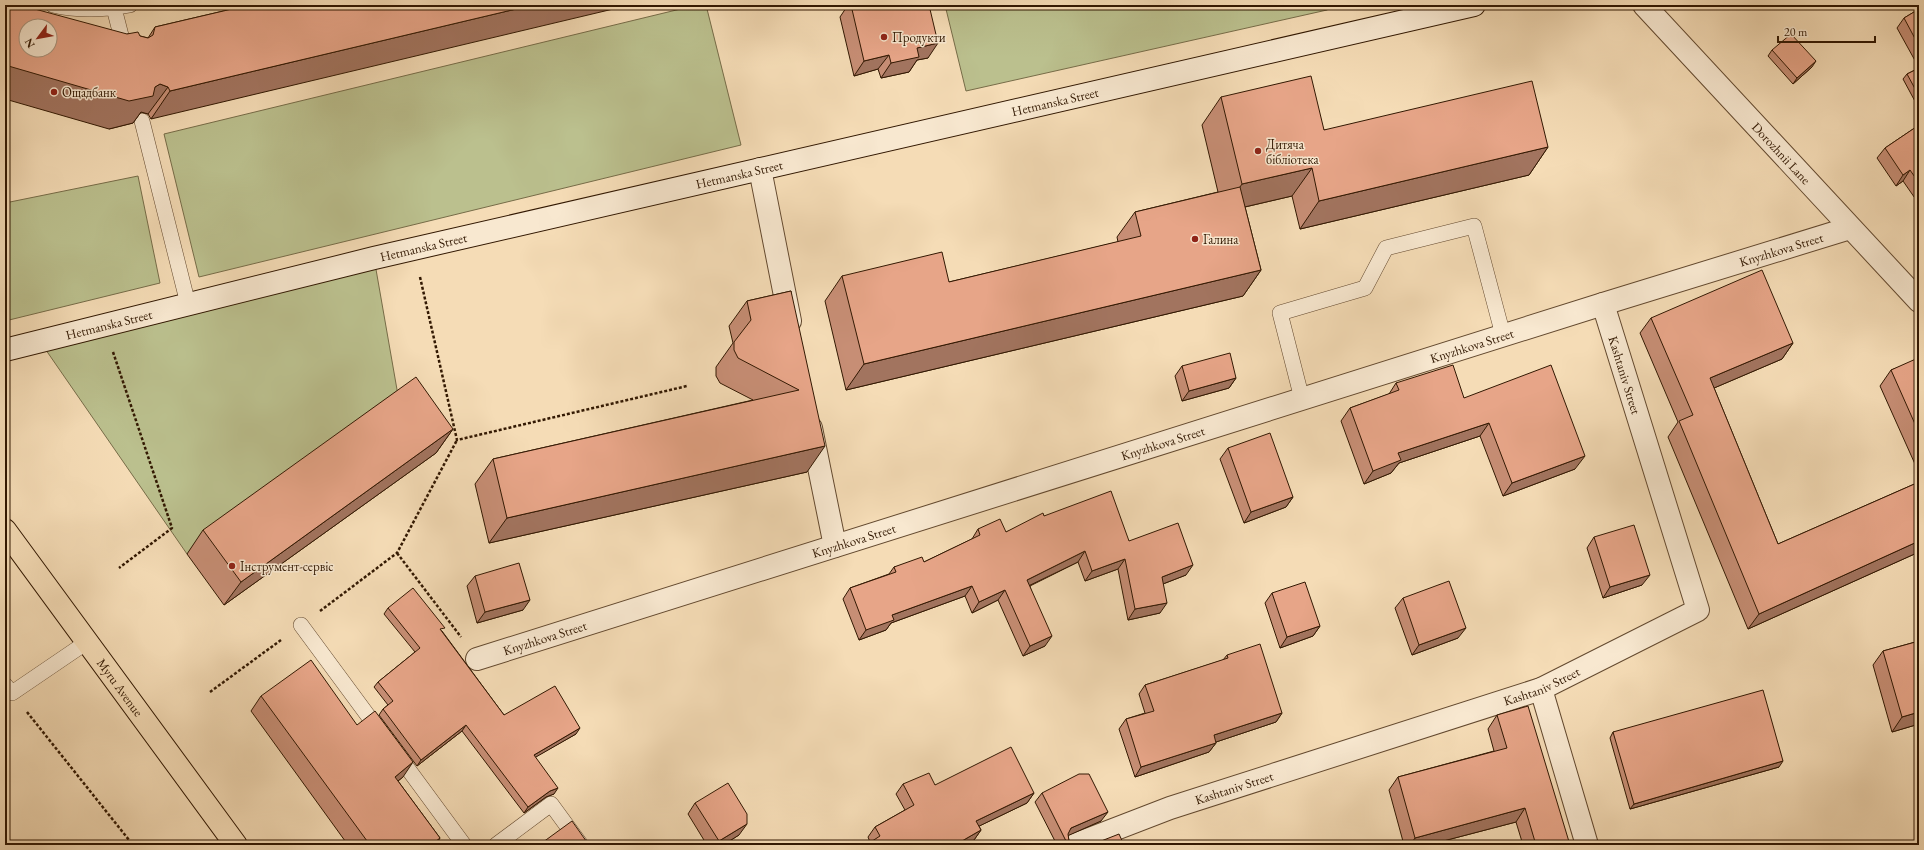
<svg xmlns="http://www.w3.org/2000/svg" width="1924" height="850" font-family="'EB Garamond',serif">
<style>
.green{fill:#bbc08e;stroke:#766c48}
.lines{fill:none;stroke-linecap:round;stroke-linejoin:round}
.lane-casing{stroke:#63492f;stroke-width:16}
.street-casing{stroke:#63492f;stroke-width:24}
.secondary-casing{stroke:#321802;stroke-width:24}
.primary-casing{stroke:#321802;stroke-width:24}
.path{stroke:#321802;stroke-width:2.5;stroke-dasharray:3 2;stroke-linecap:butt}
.lane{stroke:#f8e8d0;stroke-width:15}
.street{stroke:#f8e8d0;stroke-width:22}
.secondary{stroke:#f8e8d0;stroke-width:22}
.primary{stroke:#f5dcb6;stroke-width:22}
.wall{fill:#c78e75;stroke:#321802}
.shaded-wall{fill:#a2745f;stroke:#321802}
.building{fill:#e7a588;stroke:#321802;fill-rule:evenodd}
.poi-dot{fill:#8f2418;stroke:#f8e8d0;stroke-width:1.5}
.labels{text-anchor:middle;stroke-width:3;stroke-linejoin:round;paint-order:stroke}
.poi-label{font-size:13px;fill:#321802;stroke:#f8e8d0;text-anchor:start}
.street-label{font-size:13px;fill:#321802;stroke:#f8e8d0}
</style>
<rect width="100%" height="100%" fill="#f5dcb6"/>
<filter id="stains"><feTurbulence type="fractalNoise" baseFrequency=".005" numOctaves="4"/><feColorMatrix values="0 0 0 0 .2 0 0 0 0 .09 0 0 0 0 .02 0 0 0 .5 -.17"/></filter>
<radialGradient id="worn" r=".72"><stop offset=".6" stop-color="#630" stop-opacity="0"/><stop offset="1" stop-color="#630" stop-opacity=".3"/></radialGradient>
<path class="green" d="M697,5H706L741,145L199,277L164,134Z
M945,5H1335L1327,10L966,91Z
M138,176L160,283L5,321V203Z
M374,258L399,401L187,554L39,340Z"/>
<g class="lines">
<g class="lane-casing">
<path id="lane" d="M53,5C78,11 104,10 130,5
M114,8L125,51
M142,121L188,304
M1302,399L1280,313L1365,288L1386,248L1474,226L1503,335
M301,625L380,732
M5,685L12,693L87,642
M397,754L464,845
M496,845L551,804L581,845"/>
</g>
<g class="street-casing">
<g id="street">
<path id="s1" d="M1644,5L1919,301"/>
<path d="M760,169L790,321"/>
<path d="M811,428L835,546"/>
<path id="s2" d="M477,659L1603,304L1850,228"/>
<path d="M1541,689L1587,845"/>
<path id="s3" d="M1074,845L1170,808L1541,689L1698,610L1603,304"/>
</g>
</g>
<g class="secondary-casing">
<g id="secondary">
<path id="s4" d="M5,350L374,258L1474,5"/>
</g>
</g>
<g class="primary-casing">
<g id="primary">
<path id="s5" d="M5,530L236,845"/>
</g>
</g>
<path class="path" d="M420,277L457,440L687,386
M113,352L172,528L119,568
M397,553L461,637
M320,611L397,553L457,440
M210,692L281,640
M27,712L133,845"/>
<use href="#lane" class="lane"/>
<use href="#street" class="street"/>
<use href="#secondary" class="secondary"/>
<use href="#primary" class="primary"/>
</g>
<path class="wall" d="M249,5L151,119L148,114L141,112L133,123L109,129L127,34L140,36L148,38L155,27Z
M848,5H929L928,58L917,60L909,72L881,78L878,69L854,76L840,17Z
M1919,9V65L1918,66L1897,28L1904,18Z
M1772,50L1812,67L1793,84L1768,56Z
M1919,68V104L1917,105L1903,79L1907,74Z
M1221,97L1324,130L1548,147L1529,175L1300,229L1292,196L1245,207L1261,270L1243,296L846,390L825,301L842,276L949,282L1118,242L1117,237L1135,212L1218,192L1202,125Z
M1919,125V204L1903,181L1896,186L1877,158L1885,148Z
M791,291L807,472L489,543L475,484L493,459L753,400L720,383L716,376V367L733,343L729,326L747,301Z
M1651,318L1793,343L1782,359L1714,388L1778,544L1919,482V552L1748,629L1668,437L1678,422L1640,333Z
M1919,360V473L1880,386L1891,370Z
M1182,366L1236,378L1229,388L1182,401L1175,376Z
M1396,383L1464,398L1575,469L1503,496L1480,436L1399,463L1391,473L1364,484L1341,421L1350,408L1389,394Z
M453,429L436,453L224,605L187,554L203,530Z
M1228,448L1293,497L1286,507L1244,523L1220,459Z
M1044,516L1129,541L1186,575L1163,584L1160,613L1128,620L1118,569L1085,581L1078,562L1030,586L1045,646L1023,656L998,600L972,613L965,596L891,623L886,630L859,640L843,599L850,588L889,574L894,567L924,562L972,539L978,529L1006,532Z
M1594,537L1642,585L1603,598L1587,548Z
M475,576L523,610L477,623L467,586Z
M1272,593L1320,626L1313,636L1280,648L1265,603Z
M1403,598L1458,638L1412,655L1395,608Z
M388,608L442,631L504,715L576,734L535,757L554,794L546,797L524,813L462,731L417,766L379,715L383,709L388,705L374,687L378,682L415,652L384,614Z
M1919,641V724L1892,732L1873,665L1883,651Z
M1227,655L1282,713L1276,722L1216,742V743L1209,752L1135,777L1119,729L1126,719L1145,713L1139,694L1145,685L1223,660Z
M261,696L357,725L403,777L398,781L440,838L435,845H348L251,711Z
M1497,715L1570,845H1523L1516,822L1428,845H1404L1389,790L1398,777L1494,751L1488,729Z
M1613,732L1779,767L1630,809L1610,738Z
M903,784L935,785L1034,793L1027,803L979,826L981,830L974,840L966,845H866L870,842L868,837L875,827L905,810L896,794Z
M1042,793L1101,821L1068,835L1069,841L1072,845H1057L1035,802Z
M695,803L739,835L723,845H707L688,814Z"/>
<path class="shaded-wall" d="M533,5H630L151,119L170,91Z
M938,43L928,58L917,60L909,72L881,78L891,63L917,48Z
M889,55L878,69L854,76L864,61Z
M1816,61L1812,67L1793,84L1797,78Z
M5,65L155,87L160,84L168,87L148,114L141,112L133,123L109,129L5,99Z
M1548,147L1529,175L1300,229L1319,201Z
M1312,168L1292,196L1223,212L1242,184Z
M1910,170L1903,181L1896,186L1903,175Z
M1261,270L1243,296L846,390L864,364Z
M1793,343L1782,359L1700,394L1710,378Z
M1236,378L1229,388L1182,401L1189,391Z
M1489,423L1480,436L1399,463L1391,473L1364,484L1373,471L1398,453Z
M453,429L436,453L224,605L241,582Z
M825,446L807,472L489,543L507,518Z
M1585,456L1575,469L1503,496L1512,483Z
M1293,497L1286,507L1244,523L1251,512Z
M1919,541V552L1748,629L1759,614Z
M1085,551L1078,562L1020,590L1027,580Z
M1125,559L1118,569L1085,581L1092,571Z
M1193,565L1186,575L1155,587L1162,577Z
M1650,575L1642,585L1603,598L1610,587Z
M972,586L965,596L891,623L886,630L859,640L866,630L892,615Z
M1005,590L998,600L972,613L979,602Z
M530,600L523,610L477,623L485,612Z
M1167,603L1160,613L1128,620L1135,609Z
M1320,626L1313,636L1280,648L1287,637Z
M1466,628L1458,638L1412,655L1419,645Z
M1052,636L1045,646L1023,656L1030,646Z
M1919,712V724L1892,732L1902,717Z
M1282,713L1276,722L1207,745L1214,735Z
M466,725L462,731L417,766L421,760Z
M580,728L576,734L529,761L534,755Z
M1216,743L1209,752L1135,777L1141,767Z
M1783,761L1779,767L1630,809L1634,804Z
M413,762L403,777L385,791L395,777Z
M558,788L554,794L546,797L524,813L528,807L550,791Z
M1034,793L1027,803L969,831L976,821Z
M1525,808L1516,822L1428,845H1410L1415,838Z
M1108,812L1101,821L1065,837L1071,828Z
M747,824L739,835L723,845H716L719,841Z
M981,830L974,840L966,845H955Z
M440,838L435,845H431Z"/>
<path class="building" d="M5,5H20L127,34L138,32L140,36L148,38L153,35L155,27L249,5H533L170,91L168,87L160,84L155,87L153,96L129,101L5,65ZM26,26H50V50H26Z
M851,5H929L938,43L917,48L919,57L891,63L889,55L864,61Z
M1919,9V46L1904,18Z
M1791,34L1816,61L1797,78L1772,50Z
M1919,68V96L1907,74Z
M1311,76L1324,130L1532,81L1548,147L1319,201L1312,168L1242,184L1221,97Z
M1919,125V183L1910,170L1903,175L1885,148Z
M1240,187L1261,270L864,364L842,276L942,252L949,282L1141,236L1135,212Z
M1762,270L1793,343L1710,378L1778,544L1919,482V541L1759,614L1679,421L1693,415L1651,318Z
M791,291L825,446L507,518L493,459L799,390L738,358L734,350V342L751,320L747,301Z
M1230,353L1236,378L1189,391L1182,366Z
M1918,358L1919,360V433L1891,370Z
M1453,365L1464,398L1551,365L1585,456L1512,483L1489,423L1398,453L1401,460L1373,471L1350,408L1399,390L1396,383Z
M416,377L453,429L241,582L203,530Z
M1270,433L1293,497L1251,512L1228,448Z
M1111,491L1129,541L1178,523L1193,565L1162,577L1167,603L1135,609L1125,559L1092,571L1085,551L1027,580L1052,636L1030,646L1005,590L979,602L972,586L892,615L894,620L866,630L850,588L896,572L894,567L922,557L924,562L980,535L978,529L1000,519L1006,532L1043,513L1044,516Z
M1634,525L1650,575L1610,587L1594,537Z
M519,563L530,600L485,612L475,576Z
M1449,581L1466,628L1419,645L1403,598Z
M1305,582L1320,626L1287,637L1272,593Z
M413,588L445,628L440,629L504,715L555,686L580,728L534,755L558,788L550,791L528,807L466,725L421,760L383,709L393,701L378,682L420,648L388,608Z
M1919,641V712L1902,717L1883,651Z
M1260,644L1282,713L1214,735L1216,743L1141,767L1126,719L1154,711L1145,685L1228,658L1227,655Z
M311,660L357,725L375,711L413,762L395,777L440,838L431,845H370L261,696Z
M1763,690L1783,761L1634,804L1613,732Z
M1528,706L1570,845H1536L1525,808L1415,838L1398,777L1507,748L1497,715Z
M1011,747L1034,793L976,821L981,830L955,845H866L880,836L875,827L914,805L903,784L929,773L935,785Z
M1079,774H1089L1108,812L1071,828L1068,834L1069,841L1072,845H1068L1042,793Z
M728,783L747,814V824L719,841L695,803Z
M572,821L589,845H539Z
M1119,834L1124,845H1091Z"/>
<g class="poi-dot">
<circle cx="884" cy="37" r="4"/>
<circle cx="54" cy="92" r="4"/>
<circle cx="1258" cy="151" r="4"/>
<circle cx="1195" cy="239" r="4"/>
<circle cx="232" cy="566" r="4"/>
</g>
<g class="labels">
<g class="poi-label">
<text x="892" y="42">Продукти</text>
<text x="62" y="97">Ощадбанк</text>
<text x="1266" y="149">Дитяча<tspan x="1266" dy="15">бібліотека</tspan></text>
<text x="1203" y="244">Галина</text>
<text x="240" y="571">Інструмент-сервіс</text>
</g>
<g class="street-label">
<text dy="5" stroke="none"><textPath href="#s4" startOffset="1079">Hetmanska Street</textPath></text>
<text dy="5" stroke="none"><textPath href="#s1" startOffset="202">Dorozhnii Lane</textPath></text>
<text dy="5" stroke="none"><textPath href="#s4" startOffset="755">Hetmanska Street</textPath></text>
<text dy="5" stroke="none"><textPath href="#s4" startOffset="431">Hetmanska Street</textPath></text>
<text dy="5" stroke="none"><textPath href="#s2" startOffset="1367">Knyzhkova Street</textPath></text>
<text dy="5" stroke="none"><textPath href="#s4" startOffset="107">Hetmanska Street</textPath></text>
<text dy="5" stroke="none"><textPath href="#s2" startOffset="1043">Knyzhkova Street</textPath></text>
<text transform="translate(1625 375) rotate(73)" y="5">Kashtaniv Street</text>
<text dy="5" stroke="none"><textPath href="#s2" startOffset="719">Knyzhkova Street</textPath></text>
<text dy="5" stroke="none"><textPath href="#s2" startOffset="395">Knyzhkova Street</textPath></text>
<text dy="5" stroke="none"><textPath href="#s2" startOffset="71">Knyzhkova Street</textPath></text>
<text dy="5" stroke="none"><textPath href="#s3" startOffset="494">Kashtaniv Street</textPath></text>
<text dy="5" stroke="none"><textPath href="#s5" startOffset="195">Myru Avenue</textPath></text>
<text dy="5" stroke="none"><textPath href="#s3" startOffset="170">Kashtaniv Street</textPath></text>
</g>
</g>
<rect width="1924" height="850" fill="none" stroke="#f5dcb6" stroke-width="20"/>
<rect x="6" y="6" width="1912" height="838" fill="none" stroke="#321802" stroke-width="2"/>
<rect x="10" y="10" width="1904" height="830" fill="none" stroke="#321802"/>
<g transform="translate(38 38) rotate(238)"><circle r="19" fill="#f8e8d0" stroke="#a9957e"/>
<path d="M0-3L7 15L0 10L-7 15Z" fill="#8f2418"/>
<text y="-6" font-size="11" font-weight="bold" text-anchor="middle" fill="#321802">N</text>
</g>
<path d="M1778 36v6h97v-6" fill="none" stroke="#321802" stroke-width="2"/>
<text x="1784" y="36" font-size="12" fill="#321802" stroke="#f8e8d0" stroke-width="3" paint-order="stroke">20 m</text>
<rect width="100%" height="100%" filter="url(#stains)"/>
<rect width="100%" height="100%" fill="url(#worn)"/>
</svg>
